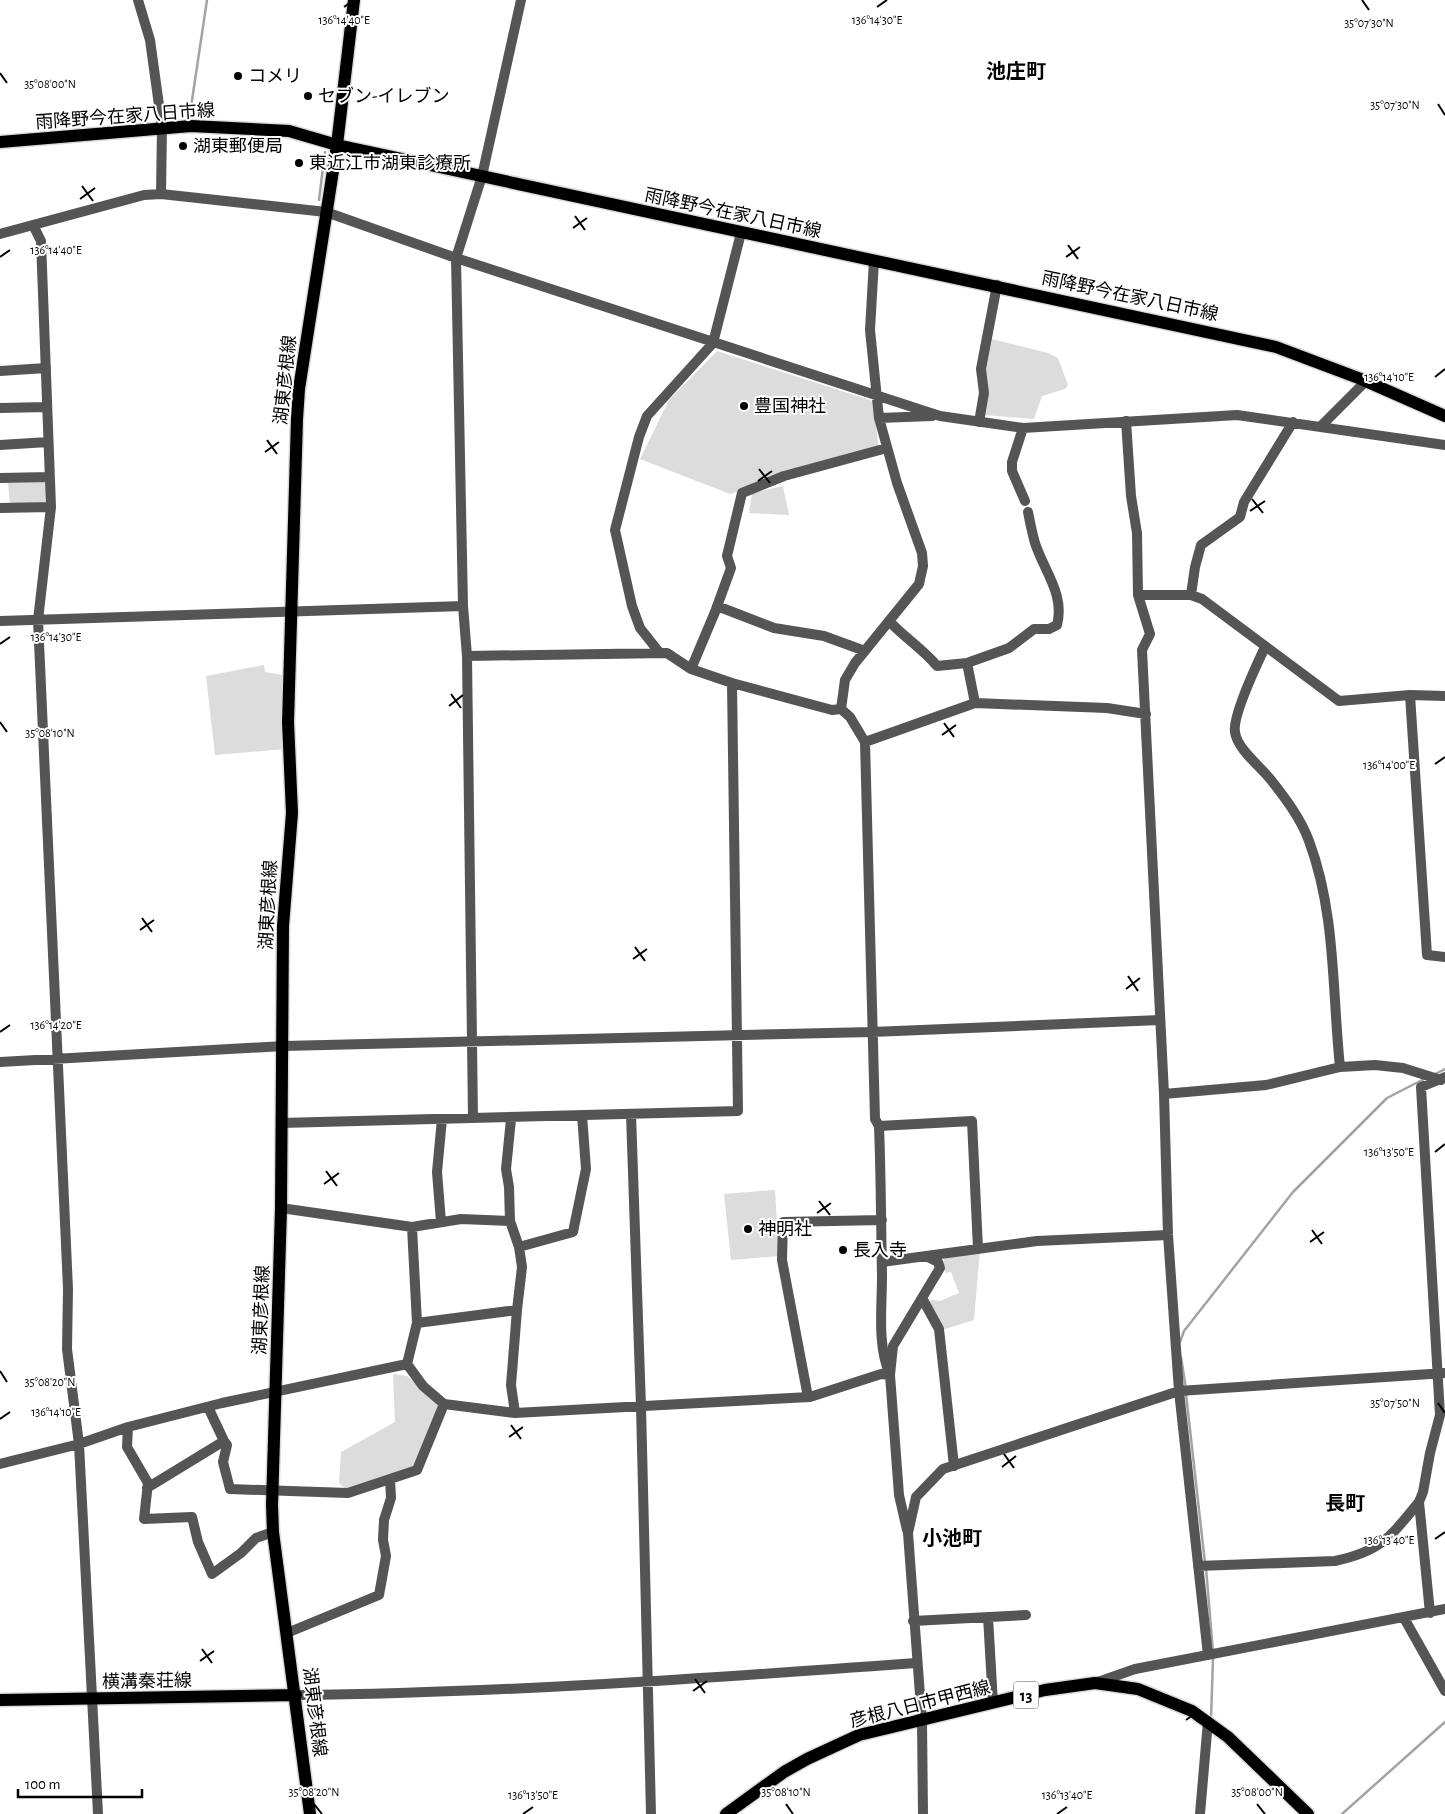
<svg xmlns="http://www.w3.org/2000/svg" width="1445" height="1814" font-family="'Alegreya Sans','Noto Sans JP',sans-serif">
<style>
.green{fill:#dcdcdc}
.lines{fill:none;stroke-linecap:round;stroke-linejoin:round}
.stream{stroke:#a3a3a3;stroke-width:2.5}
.major-casing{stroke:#dbdbdb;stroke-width:15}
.minor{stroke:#555;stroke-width:10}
.major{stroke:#000;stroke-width:12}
.ticks{fill:none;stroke:#000;stroke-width:2}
.poi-dot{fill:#000;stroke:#fff;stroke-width:2}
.labels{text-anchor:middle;stroke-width:4;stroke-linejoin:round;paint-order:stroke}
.shield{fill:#fff;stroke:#4c4c4c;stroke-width:1}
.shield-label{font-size:16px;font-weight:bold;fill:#000}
.poi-label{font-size:18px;fill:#000;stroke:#fff;text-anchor:start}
.street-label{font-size:18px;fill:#000;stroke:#fff}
.quarter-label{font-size:20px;font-weight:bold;fill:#000;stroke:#fff}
.ticks-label{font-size:12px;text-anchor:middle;fill:#000;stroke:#fff;stroke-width:4;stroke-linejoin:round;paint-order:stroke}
</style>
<rect width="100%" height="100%" fill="#fff"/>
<path class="green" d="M992,339L1048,353L1058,358L1068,385L1065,389L1042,396L1034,419L984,415L985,375Z
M717,351L873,401L879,451L730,494L640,459L669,400Z
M43,481L46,484L45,503L10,505L8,483Z
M783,486L789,515L749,513L752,493Z
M264,665L265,672L283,675L285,749L215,755L206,676Z
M775,1190L779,1256L731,1260L724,1194Z
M980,1250L974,1320L942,1330L928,1305L931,1300L940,1301L959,1293L951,1272L946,1273L942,1264L946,1255Z
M393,1374L407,1376L441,1404L414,1469L348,1491L339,1483L341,1452L395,1422Z"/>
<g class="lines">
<path class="stream" d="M164,108L191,107L207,0
M319,200L325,152
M1435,1074L1445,1069
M1180,1342L1184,1331L1293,1192L1387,1098L1426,1078
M1181,1357L1186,1389
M1186,1394L1205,1563
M1206,1568L1213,1652
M1211,1720L1213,1658
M1342,1814L1445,1722"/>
<g class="major-casing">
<path id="major" d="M0,142L191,126L289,131L337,145L1276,347L1361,379L1445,416
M0,1700L296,1695
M310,1814L273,1532L272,1505L281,1208L283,926L292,813L288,722L297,419L299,389L337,145L354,0
M726,1814L784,1772L807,1759L859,1735L1045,1690L1095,1683L1138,1689L1192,1711L1228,1737L1308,1814"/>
</g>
<path class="minor" d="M138,0L150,40L162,127L161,194
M33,225L41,241L51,507L38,620L68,1289L67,1349L79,1444L98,1814
M0,234L144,195L161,194L326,212L456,258L940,416L1023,428L1237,415L1445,445
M0,371L46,368
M0,408L47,407
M879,418L932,416
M1126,421L1131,496L1137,533L1138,595L1150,634L1142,650L1164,1094L1168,1235L1179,1391L1208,1655
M979,422L984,393L981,369L997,285
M1321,426L1366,381
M1023,428L1012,462V471L1025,501
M0,445L48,442
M0,478L50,477
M0,508L51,507
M1138,595H1191L1202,599L1339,701L1410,695L1445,696
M1191,595L1195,567L1201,545L1240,517L1244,502L1293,422
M717,606L774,628L824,636L865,651
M0,621L463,606
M890,622C905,638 923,649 937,666L967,663
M1265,647C1257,664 1232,716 1235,732C1237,749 1261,767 1271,780C1286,799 1301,819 1309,841C1336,913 1332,991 1340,1067
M659,652L640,628L632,606L615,530L639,437L647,416L713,343L741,233
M467,656L667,653L691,669L732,683L832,710L841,709L850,717L865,742L875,1119L879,1126C881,1176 881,1226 882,1276C882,1307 877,1346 890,1375
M691,669L715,612L731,568L727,556L742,493L784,476L887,448
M1410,695L1427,955L1445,957
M975,703L967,663L1009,648L1034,629H1049L1057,625C1065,594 1044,571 1035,543C1032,533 1030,522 1028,512
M841,709L845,680L855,663L919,584L923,566L922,553L897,483L879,418L870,330L874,260
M865,742L975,703L1107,708L1146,714
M0,1062L284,1046L872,1032L1160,1020
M1164,1094L1266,1085L1340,1067L1375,1065L1403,1068L1441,1080
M631,1114L641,1407L651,1814
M473,1118L467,656L463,606L456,258L482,176L521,0
M281,1123L738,1111L732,683
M879,1126L972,1121L978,1249
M281,1208L412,1227L417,1323L407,1364
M510,1221L509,1187L506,1169L511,1119
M441,1222L437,1172L442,1119
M412,1227L461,1219L510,1221L519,1247L573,1232L586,1169L582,1115
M882,1262L1037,1241L1168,1235
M922,1298L939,1329L954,1466
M417,1323L517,1310L522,1267L519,1247
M407,1364L423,1386L444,1404L515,1413L810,1397L881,1374L890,1375
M808,1397L782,1260L783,1222L882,1220
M515,1413L511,1385L517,1310
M128,1427L127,1447L148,1483L144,1519L192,1517L198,1542L212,1574L241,1553L256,1538L273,1532
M224,1441L227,1445L223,1462L230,1489L348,1493L417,1470L444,1404
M0,1464L79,1444L128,1427L222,1403L407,1364
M147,1488L224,1441L208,1407
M907,1530L899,1495L890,1375L893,1346L940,1268L938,1262L926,1256
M1198,1566L1335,1561C1382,1551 1390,1537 1419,1502
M1430,1613L1419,1502L1423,1492L1430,1453L1440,1415L1421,1087L1445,1077
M988,1617L993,1703
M1404,1618L1445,1691
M913,1621L1026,1615
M287,1633L379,1595L386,1556L383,1540L384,1520L391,1498L390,1479
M1095,1683L1135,1669L1445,1609
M296,1695C503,1693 709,1678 916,1663
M923,1814L922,1722L908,1533L916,1497L943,1469L1179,1391L1445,1373
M1200,1814L1208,1721"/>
<use href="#major" class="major"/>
</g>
<path class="ticks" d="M1362,0L1369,10M344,7L354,0M877,7L887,0M0,73L7,83M1438,104L1445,115M82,186L93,201M80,199L95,188M575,216L585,230M573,228L587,218M1068,245L1078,259M0,257L10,250M1066,257L1080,247M1435,377L1445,369M267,440L277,454M265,452L279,442M759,469L770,483M758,481L772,471M1252,499L1263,513M1250,511L1265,501M0,644L10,637M451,694L461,708M449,706L463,695M0,722L7,732M944,723L954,737M942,735L956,725M1435,764L1445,757M142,918L152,932M140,930L154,920M635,947L645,961M633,959L647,949M1128,976L1138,991M1126,989L1140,978M0,1032L10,1025M1435,1152L1445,1144M326,1171L337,1186M324,1184L339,1173M819,1201L830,1215M817,1213L831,1203M1312,1230L1322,1244M1310,1242L1324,1232M0,1371L7,1382M1438,1403L1445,1413M0,1419L10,1412M511,1425L521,1439M509,1437L523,1427M1004,1454L1014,1468M1002,1467L1016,1456M1435,1539L1445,1532M202,1649L212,1663M200,1661L214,1651M695,1679L705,1693M693,1691L707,1681M1188,1708L1198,1722M1186,1720L1200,1710M314,1804L322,1814M786,1804L793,1814M1257,1804L1265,1814M523,1814L533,1807M1057,1814L1067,1807"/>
<g class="poi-dot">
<circle cx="238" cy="76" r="5"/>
<circle cx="308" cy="96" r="5"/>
<circle cx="183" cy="146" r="5"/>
<circle cx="299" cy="163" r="5"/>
<circle cx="744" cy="406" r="5"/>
<circle cx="748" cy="1229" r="5"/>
<circle cx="843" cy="1250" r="5"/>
</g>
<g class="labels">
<rect class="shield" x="1013.5" y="1681.5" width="25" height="27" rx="4"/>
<g class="shield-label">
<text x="1026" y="1701">13</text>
</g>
<g class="poi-label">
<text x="248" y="82">コメリ</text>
<text x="318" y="102">セブン-イレブン</text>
<text x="193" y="152">湖東郵便局</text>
<text x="309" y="169">東近江市湖東診療所</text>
<text x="754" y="412">豊国神社</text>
<text x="758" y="1235">神明社</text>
<text x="853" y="1256">長入寺</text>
</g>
<g class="street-label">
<text transform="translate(125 116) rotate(-4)" y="6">雨降野今在家八日市線</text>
<text transform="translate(733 213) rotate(12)" y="6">雨降野今在家八日市線</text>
<text transform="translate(1130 296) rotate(12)" y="6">雨降野今在家八日市線</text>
<text transform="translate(285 380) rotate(-84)" y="6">湖東彦根線</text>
<text transform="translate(268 905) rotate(-87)" y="6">湖東彦根線</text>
<text transform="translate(261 1310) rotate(-88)" y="6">湖東彦根線</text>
<text transform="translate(147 1681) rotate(-1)" y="6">横溝秦荘線</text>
<text transform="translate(920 1704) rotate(-14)" y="6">彦根八日市甲西線</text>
<text transform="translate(315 1712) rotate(83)" y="6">湖東彦根線</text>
</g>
<g class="quarter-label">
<text x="1016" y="78">池庄町</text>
<text x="1345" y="1510">長町</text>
<text x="952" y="1545">小池町</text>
</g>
</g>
<g class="ticks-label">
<text x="344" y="24">136°14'40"E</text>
<text x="877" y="24">136°14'30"E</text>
<text x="1369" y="27">35°07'30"N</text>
<text x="50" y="88">35°08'00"N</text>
<text x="1395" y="109">35°07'30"N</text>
<text x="56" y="254">136°14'40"E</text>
<text x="1389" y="381">136°14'10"E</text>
<text x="56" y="641">136°14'30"E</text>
<text x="50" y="737">35°08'10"N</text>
<text x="1389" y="769">136°14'00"E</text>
<text x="56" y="1029">136°14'20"E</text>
<text x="1389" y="1156">136°13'50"E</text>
<text x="50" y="1386">35°08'20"N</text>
<text x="1395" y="1407">35°07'50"N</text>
<text x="56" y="1416">136°14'10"E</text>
<text x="1389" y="1544">136°13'40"E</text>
<text x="314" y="1796">35°08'20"N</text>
<text x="786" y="1796">35°08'10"N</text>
<text x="1257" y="1796">35°08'00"N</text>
<text x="533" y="1799">136°13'50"E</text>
<text x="1067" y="1799">136°13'40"E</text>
</g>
<path d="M18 1789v8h124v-8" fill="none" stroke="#000000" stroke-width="2.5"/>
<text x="25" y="1789" font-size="15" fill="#000000" stroke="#ffffff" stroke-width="4" paint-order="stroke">100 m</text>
</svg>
